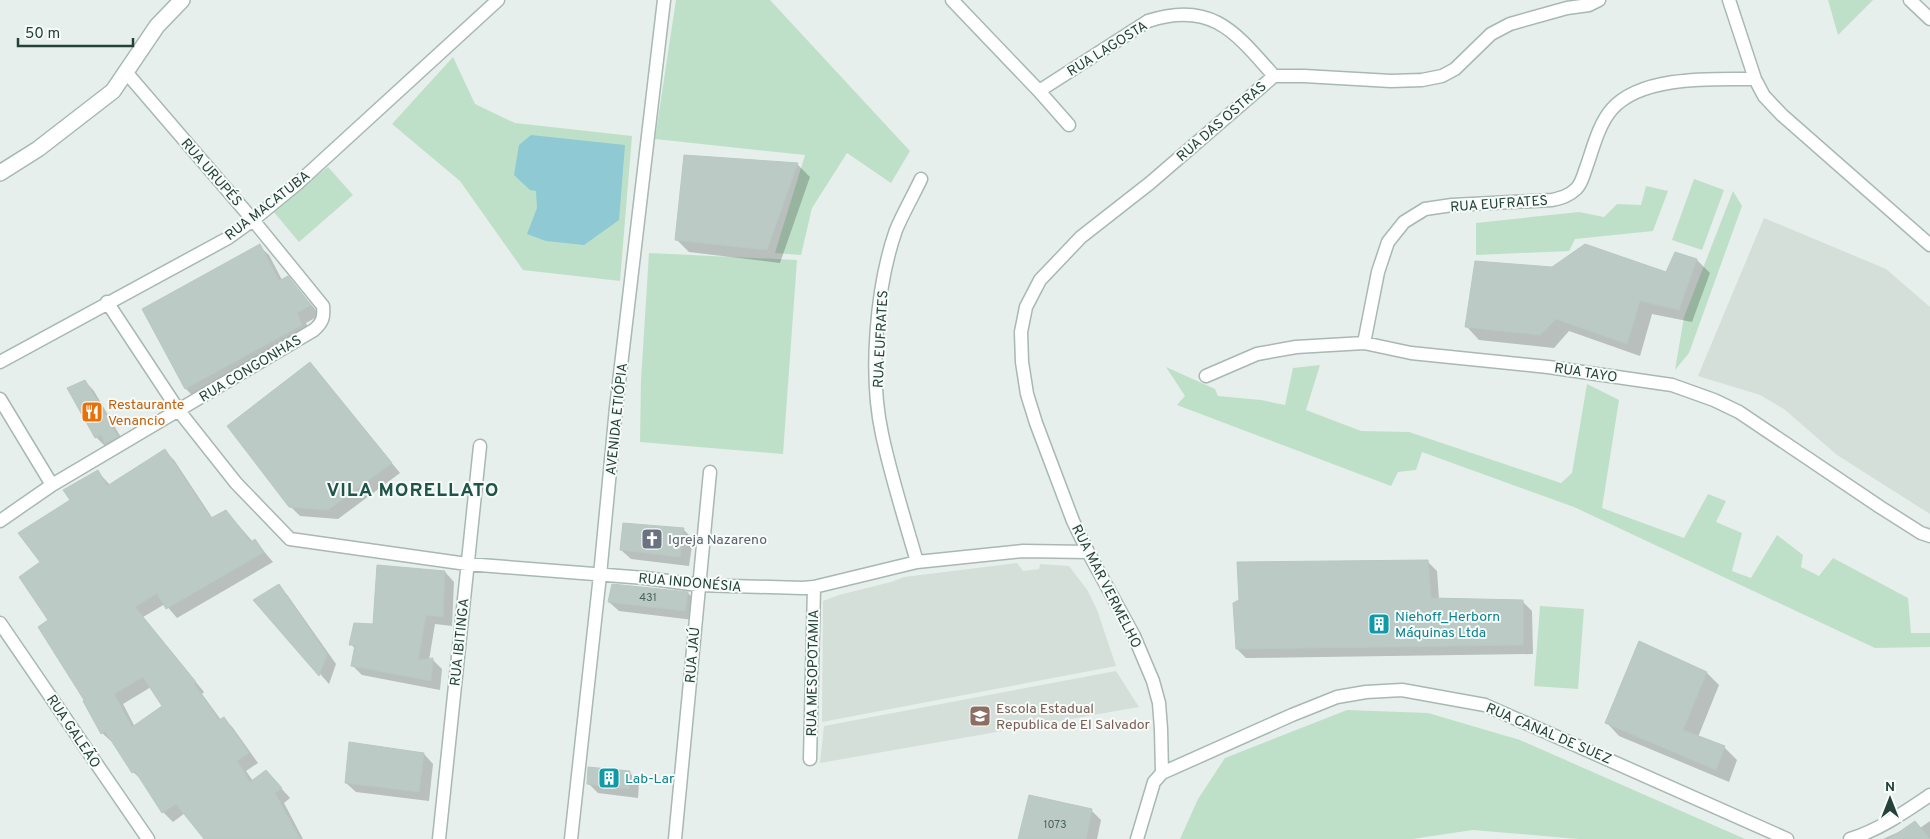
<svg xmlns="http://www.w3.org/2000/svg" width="1930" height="839" font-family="Overpass,sans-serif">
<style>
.built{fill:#d4dfda}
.green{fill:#bfe0c8}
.water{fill:#8ec9d4}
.shadow{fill:#0003;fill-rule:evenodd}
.building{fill:#bbcac4;stroke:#b8c9c2;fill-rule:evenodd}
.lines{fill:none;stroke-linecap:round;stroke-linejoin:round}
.minor-casing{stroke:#a8b8b2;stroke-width:15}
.tertiary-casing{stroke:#a8b8b2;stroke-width:18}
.minor{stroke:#fff;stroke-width:12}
.tertiary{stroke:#fff;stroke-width:15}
.labels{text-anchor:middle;stroke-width:4;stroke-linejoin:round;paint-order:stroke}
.number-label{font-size:11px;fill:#4a645c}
.street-label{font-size:14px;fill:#24423a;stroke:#f7fbf9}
.food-label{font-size:14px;fill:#c56008;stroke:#f7fbf9;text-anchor:start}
.worship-label{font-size:14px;fill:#5b616d;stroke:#f7fbf9;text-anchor:start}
.culture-label{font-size:14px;fill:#0d838f;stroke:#f7fbf9;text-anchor:start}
.education-label{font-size:14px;fill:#785e54;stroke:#f7fbf9;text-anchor:start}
.district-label{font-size:19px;font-weight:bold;letter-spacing:1px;fill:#1f5548;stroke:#f7fbf9}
</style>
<rect width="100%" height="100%" fill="#e6efeb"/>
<path class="built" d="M1764,218L1886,269L1930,307V514L1837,455L1784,409L1760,395L1698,376Z
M1017,563L1023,571L1039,569L1040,564L1069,566L1088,591L1097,610L1116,666L822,722L823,601L839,595L891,582L904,577Z
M1116,671L1139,707L820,763L824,726Z"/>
<path class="green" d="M676,0H770L910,151L891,183L847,153L812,208L801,255L775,253L805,155L655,139Z
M1828,0H1873L1838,35Z
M453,57L475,104L515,123L632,136L620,281L523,270L460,181L392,124Z
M328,167L353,195L299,242L273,211Z
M1694,179L1724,190L1702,250L1672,240Z
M1646,186L1668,191L1653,231L1575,239L1569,251L1476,255V223L1579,212L1604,217L1617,204L1641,205Z
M1733,191L1742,206L1689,353L1675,370L1684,317Z
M649,253L797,260L783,454L640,442L641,380Z
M1320,365L1306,410L1361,431L1409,432L1561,483L1572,473L1587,384L1619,400L1602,508L1684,538L1708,494L1726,501L1716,522L1742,533L1732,571L1751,578L1777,535L1803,555L1801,567L1819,576L1833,558L1908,598L1911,633H1930V647L1875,648L1574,507L1422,452L1416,470L1398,472L1391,486L1177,405L1185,396L1166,367L1215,389L1218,396L1261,400L1285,405L1293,368Z
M1540,606L1584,609L1578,689L1534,686Z
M1347,710L1428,713L1520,740L1745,839H1578L1473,830L1412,839H1180L1198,799L1225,758Z"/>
<path class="water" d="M531,135L625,145L619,220L584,245L546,241L527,234L537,208L536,191L530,190L514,175L519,145Z"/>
<path class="shadow" d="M797,164L810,177L780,263L689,252L677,240Z
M259,246L269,255L282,280L288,277L320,315L306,323L311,335L195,398L186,389L143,310Z
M1676,253L1697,260L1710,273L1692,322L1652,314L1640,356L1569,331L1554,348L1479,340L1467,327L1553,268L1667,273Z
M310,364L400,473L338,519L300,516L290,506Z
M85,381L94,391L126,446L106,447L96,437Z
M165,451L174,460L213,519L226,511L253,542L255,541L273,562L177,618L165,604L143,617L204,692L202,694L221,720L224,718L233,728L258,763L246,771L253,781L266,771L290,798L284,803L303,839H205L185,813L173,822L163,812L143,781L133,772L113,741L112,742L102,733L50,620L42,562L72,500L98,472L110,485ZM151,687L164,706L135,727L123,704Z
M683,529L693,539L689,566L631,559L621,550Z
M1427,561L1437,571L1439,599L1522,601L1532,611L1533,654L1246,658L1237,649Z
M445,572L454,582L452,626L435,624L429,660L432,659L442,669L440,690L362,675L353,666L355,649L351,644Z
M279,586L288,596L336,664L329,684L255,600Z
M688,593L697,603L694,620L619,611L609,602Z
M1707,673L1719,685L1698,737L1724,747L1737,760L1729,782L1619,736L1607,723Z
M424,754L433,764L429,801L356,792L346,783Z
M629,772L639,782L638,798L598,793L589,784Z
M1092,811L1101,820L1097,839H1020Z
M1930,821V839H1883L1905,829L1920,828Z"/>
<path class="building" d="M684,155L798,163L767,250L675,240Z
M260,244L279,281L288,276L311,305L297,313L302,325L185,389L142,309Z
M1585,244L1666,272L1675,252L1697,259L1679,310L1640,301L1627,344L1556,319L1540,335L1465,327L1475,261L1552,267Z
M310,362L392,463L328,510L289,507L227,426Z
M85,380L118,437L105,444L101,435L95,438L67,388Z
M165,449L211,518L226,510L251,542L255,539L264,552L166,609L157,593L135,607L196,682L194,684L219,720L224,717L249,753L237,761L250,782L266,770L282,788L275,793L300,839H204L176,804L162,813L135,771L132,773L105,731L101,734L83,701L84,700L38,627L48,620L19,577L40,562L18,533L70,500L63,490L98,470L107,486ZM143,677L162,706L132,727L114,694Z
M623,523L684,528L680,557L620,550Z
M1428,560L1431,598L1523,600V645L1236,649L1233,603L1239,600L1237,562Z
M377,565L445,571L443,617L426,615L418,660L433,658L431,681L351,666L355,645H349L354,623L373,624Z
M279,584L327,654L319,676L253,600Z
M612,584L688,592L685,611L608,602Z
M1639,641L1707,672L1683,730L1725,746L1716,770L1605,723Z
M349,742L424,753L419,792L345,783Z
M588,767L630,771L629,789L587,784Z
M1029,795L1092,809L1086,839H1018Z
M1915,821L1930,839H1889Z"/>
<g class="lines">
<g class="minor-casing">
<path id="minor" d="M952,0L1039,91L1069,125
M1729,0L1755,79L1764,96L1782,115L1930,245
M1910,0L1930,19
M1039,91L1148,21C1212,0 1236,33 1274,76
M107,302L179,411L236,483L290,539L467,564L645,578L698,585L802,588L814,587L917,562L1023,551L1088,552
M1364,343L1378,272L1388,242L1404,222L1425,209L1452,205L1552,200C1561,198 1569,196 1576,189C1582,183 1583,176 1586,168C1593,149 1598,125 1612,109C1642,75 1714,79 1755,79
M0,362L228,238L253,220L298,183L498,0
M1206,376L1257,354L1296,347L1364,343L1411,353L1548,367L1672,385L1714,400L1739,412L1880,507L1921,533L1930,536
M0,399L52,485
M0,521L52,485L314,330C323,322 324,317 323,306L253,220L125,71
M917,562C905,520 891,477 882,434C869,375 876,287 896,230C903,213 913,196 921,179
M0,623L148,839
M810,759L814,587
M1162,773L1292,715L1337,697L1366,692L1402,690L1485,705L1787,839
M439,839L480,446
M571,839L600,575L616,408L664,0
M675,839L710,472
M1137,839L1154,782L1162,773L1161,729L1159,703L1153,681L1134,636L1088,552L1073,521L1036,423L1027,394L1022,362L1021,332L1026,307L1040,280L1081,237L1150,183L1274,76H1304L1391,81L1422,80L1442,76L1455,69L1491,34L1510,24L1567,8L1589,5L1599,0
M1850,839C1879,830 1905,812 1930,795"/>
</g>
<g class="tertiary-casing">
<path id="tertiary" d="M0,173L38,149L113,91L157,26L182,0"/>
</g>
<use href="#minor" class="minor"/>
<use href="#tertiary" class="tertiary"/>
</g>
<defs>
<g id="restaurant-square" transform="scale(1.125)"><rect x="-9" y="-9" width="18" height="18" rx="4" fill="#e8710a" stroke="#f7fbf9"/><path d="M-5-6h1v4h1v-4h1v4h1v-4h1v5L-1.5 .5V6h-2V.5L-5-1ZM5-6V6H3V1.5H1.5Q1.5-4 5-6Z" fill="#fff"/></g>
<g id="church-square" transform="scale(1.125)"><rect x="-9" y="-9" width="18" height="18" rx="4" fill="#6b7280" stroke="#f7fbf9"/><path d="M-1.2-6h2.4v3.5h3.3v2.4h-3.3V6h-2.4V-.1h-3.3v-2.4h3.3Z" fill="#fff"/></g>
<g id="building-square" transform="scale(1.125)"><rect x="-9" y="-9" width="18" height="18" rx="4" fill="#0f9aa8" stroke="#f7fbf9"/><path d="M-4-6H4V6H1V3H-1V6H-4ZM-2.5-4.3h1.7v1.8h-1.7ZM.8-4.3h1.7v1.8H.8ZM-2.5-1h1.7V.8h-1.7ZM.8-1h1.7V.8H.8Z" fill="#fff"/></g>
<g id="school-square" transform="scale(1.125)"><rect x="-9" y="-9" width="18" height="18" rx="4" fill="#8d6e63" stroke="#f7fbf9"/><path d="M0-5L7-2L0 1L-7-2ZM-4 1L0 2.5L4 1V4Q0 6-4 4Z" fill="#fff"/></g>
</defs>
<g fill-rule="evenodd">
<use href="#restaurant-square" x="92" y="412"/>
<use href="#church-square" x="652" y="539"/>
<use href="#building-square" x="1379" y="624"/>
<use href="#school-square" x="980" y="716"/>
<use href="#building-square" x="609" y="778"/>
</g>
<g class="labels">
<g class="number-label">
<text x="648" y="601">431</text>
<text x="1055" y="828">1073</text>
</g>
<g class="street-label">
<text transform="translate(1107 48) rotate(-32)" y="5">RUA LAGOSTA</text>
<text transform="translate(1221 121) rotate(-41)" y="5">RUA DAS OSTRAS</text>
<text transform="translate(212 172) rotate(49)" y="5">RUA URUPÉS</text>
<text transform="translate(1499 203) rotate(-4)" y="5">RUA EUFRATES</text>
<text transform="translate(267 205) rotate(-38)" y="5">RUA MACATUBA</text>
<text transform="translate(880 339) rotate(-87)" y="5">RUA EUFRATES</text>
<text transform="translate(250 368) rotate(-31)" y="5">RUA CONGONHAS</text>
<text transform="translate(1586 372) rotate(9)" y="5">RUA TAYO</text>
<text transform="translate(616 419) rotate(-84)" y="5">AVENIDA ETIÓPIA</text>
<text transform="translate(690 582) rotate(5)" y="5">RUA INDONÉSIA</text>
<text transform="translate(1107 586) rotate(63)" y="5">RUA MAR VERMELHO</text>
<text transform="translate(459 642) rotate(-84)" y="5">RUA IBITINGA</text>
<text transform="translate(692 655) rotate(-85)" y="5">RUA JAÚ</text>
<text transform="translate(812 673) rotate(-89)" y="5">RUA MESOPOTAMIA</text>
<text transform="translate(74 731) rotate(56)" y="5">RUA GALEÃO</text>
<text transform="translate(1549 733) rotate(23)" y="5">RUA CANAL DE SUEZ</text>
</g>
<g class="food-label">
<text x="108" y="409">Restaurante<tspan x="108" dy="16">Venancio</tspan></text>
</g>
<g class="worship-label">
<text x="668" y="544">Igreja Nazareno</text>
</g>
<g class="culture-label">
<text x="1395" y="621">Niehoff_Herborn<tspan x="1395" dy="16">Máquinas Ltda</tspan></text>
<text x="625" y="783">Lab-Lar</text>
</g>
<g class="education-label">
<text x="996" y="713">Escola Estadual<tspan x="996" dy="16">Republica de El Salvador</tspan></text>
</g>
<g class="district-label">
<text x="413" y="496">VILA MORELLATO</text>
</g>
</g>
<g transform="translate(1890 799)" stroke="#f7fbf9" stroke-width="4" paint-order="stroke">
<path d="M0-4L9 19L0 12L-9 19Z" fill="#24423a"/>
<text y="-8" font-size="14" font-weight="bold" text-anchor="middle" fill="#24423a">N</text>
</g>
<path d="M18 38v8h115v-8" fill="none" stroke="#24423a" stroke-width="2.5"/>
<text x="25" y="38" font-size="15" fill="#24423a" stroke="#f7fbf9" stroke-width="4" paint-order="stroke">50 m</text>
</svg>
